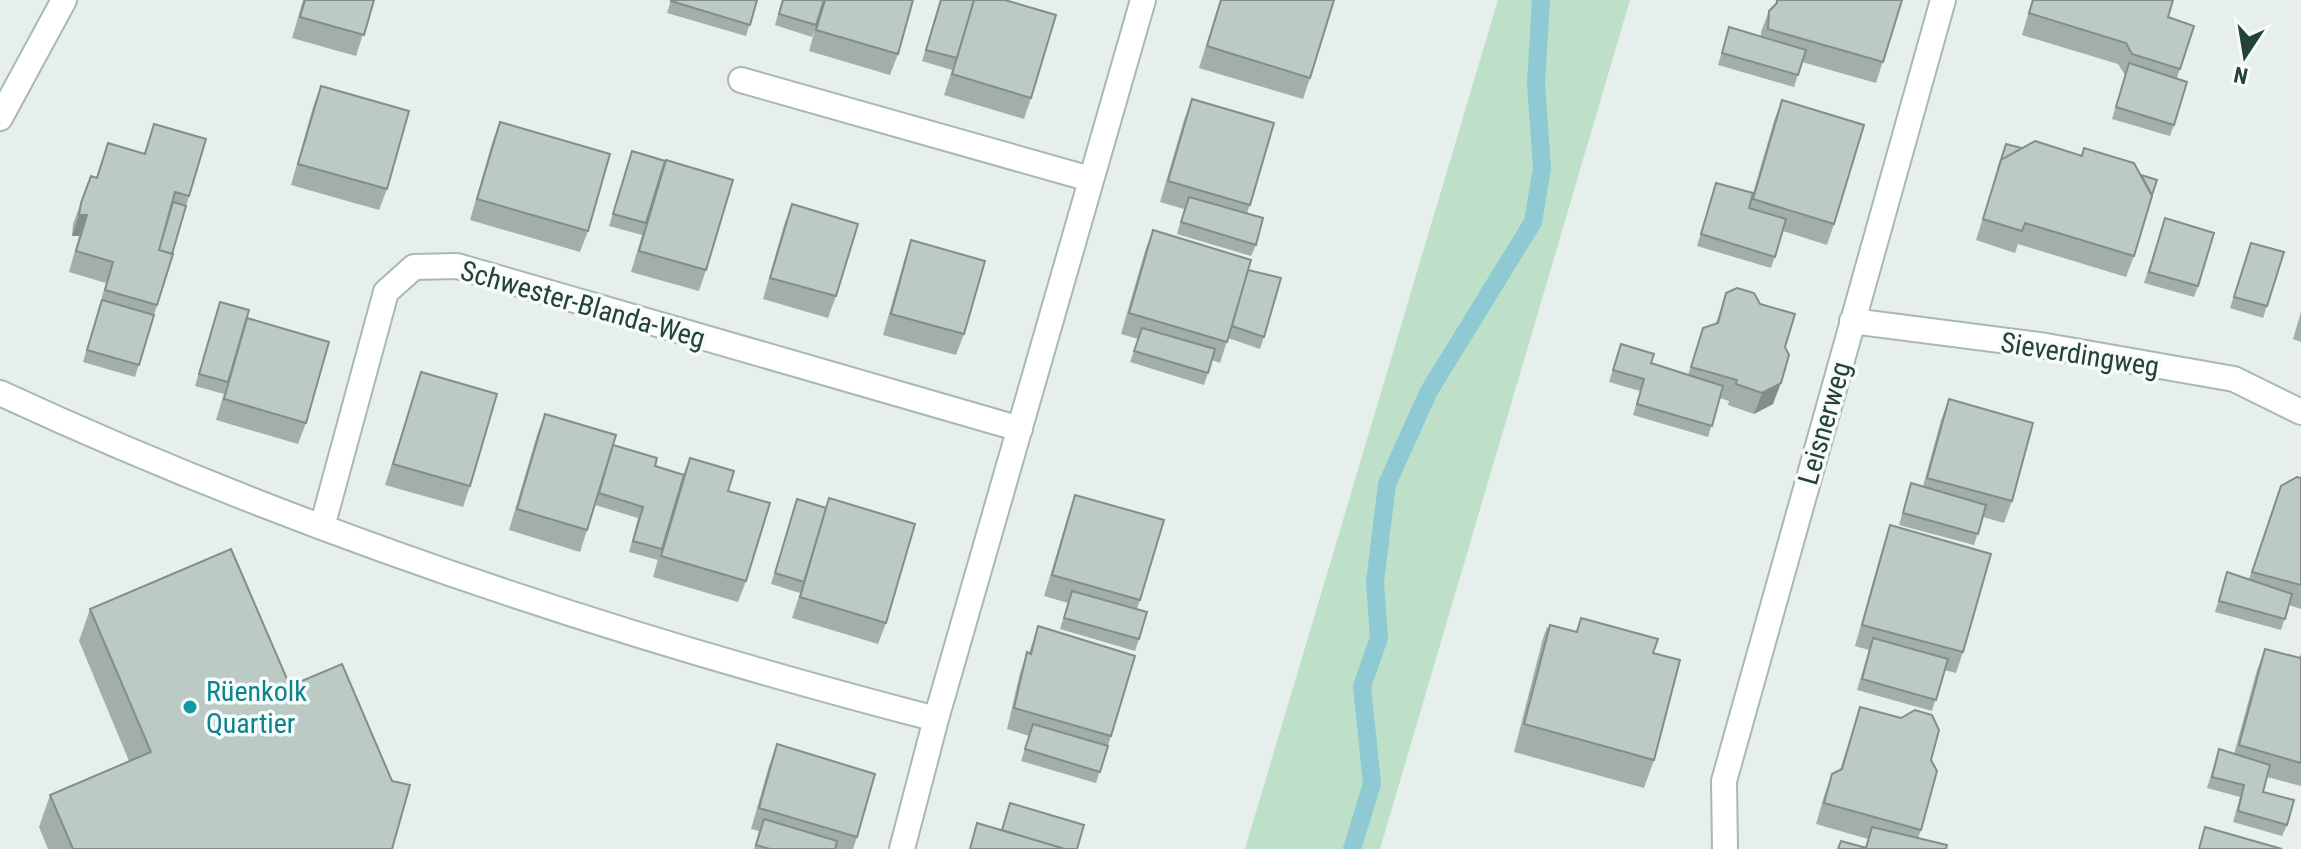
<svg xmlns="http://www.w3.org/2000/svg" width="2301" height="849" font-family="'Roboto Condensed',sans-serif">
<style>
.green{fill:#bfe0c8}
.lines{fill:none;stroke-linecap:round;stroke-linejoin:round}
.stream{stroke:#8ec9d4;stroke-width:18}
.street-casing{stroke:#a8b8b2;stroke-width:28}
.street{stroke:#fff;stroke-width:24}
.wall{fill:#a1aea9}
.shaded-wall{fill:#838d89}
.building{fill:#bbcac4;stroke:#838d89;stroke-width:2}
.culture-dot{fill:#0f9aa8;stroke:#f7fbf9;stroke-width:3}
.labels{text-anchor:middle;stroke-width:7;stroke-linejoin:round;paint-order:stroke}
.street-label{font-size:28px;fill:#24423a;stroke:#f7fbf9}
.culture-label{font-size:28px;fill:#0d838f;stroke:#f7fbf9;text-anchor:start}
</style>
<rect width="100%" height="100%" fill="#e6efeb"/>
<path class="green" d="M1498,0H1630L1380,849H1245Z"/>
<g class="lines">
<path class="stream" d="M1352,849L1372,784L1362,686L1379,638L1375,582L1387,484L1429,391L1533,222L1542,168L1536,83L1541,0"/>
<g class="street-casing">
<path id="street" d="M741,80L1090,179
M0,118L64,0
M1852,321L2046,346L2234,379L2301,412
M0,393C300,532 616,636 936,719L1143,0
M322,527L386,292L414,267L457,266L1020,429
M902,849L936,719
M1725,849L1724,781L1943,0"/>
</g>
<use href="#street" class="street"/>
</g>
<path class="wall" d="M303,0H374L356,56L292,38Z
M671,0H757L746,36L667,13Z
M782,0L898,54L890,75L809,51L815,29L812,37L775,25Z
M940,0H974L1031,98L1024,119L944,95L952,70L922,61Z
M1220,0H1334L1310,78L1303,99L1199,68Z
M1776,0H1902L1876,83L1802,62L1794,87L1718,65L1729,27L1761,37V32L1769,11L1775,5Z
M2032,0H2173L2168,17L2194,26L2177,78L2174,125L2170,136L2112,119L2125,75L2118,64L2022,35Z
M321,86L387,189L379,210L291,185L313,107Z
M1192,99L1250,205L1247,213L1256,245L1251,256L1177,234L1184,209L1160,202L1184,120Z
M1782,100L1834,224L1827,245L1783,231L1771,268L1697,246L1716,183L1753,193L1774,121Z
M500,122L588,231L580,252L470,220L492,143Z
M154,124L189,196L157,305L135,377L83,362L106,283L69,272L79,236H72L73,224L91,176L96,178L108,143L144,153Z
M2006,144L2152,195L2134,256L2126,277L2018,244L2015,253L1976,240Z
M632,151L706,270L699,291L631,272L642,235L609,226Z
M792,204L836,296L828,318L763,299L784,225Z
M2165,218L2198,286L2194,297L2144,283Z
M1153,230L1248,270L1264,337L1260,349L1228,338L1220,363L1212,360L1204,385L1130,362L1138,339L1121,334L1145,251Z
M911,240L964,334L956,355L883,335L904,261Z
M2247,254L2267,306L2263,318L2230,308Z
M1726,293L1785,347L1773,404L1754,414L1728,405L1729,401L1720,398L1708,437L1633,415L1640,391L1609,382L1621,344L1651,363L1688,375L1703,328L1716,323Z
M220,302L244,328L306,423L298,444L216,420L224,393V394L195,386Z
M2301,312V342L2293,339Z
M421,372L470,486L463,507L385,485Z
M1949,399L2012,501L2004,523L1983,517L1974,545L1899,525L1911,483L1923,486L1941,420Z
M545,414L613,445L655,466L683,475L690,458L728,491L746,581L738,602L653,577L658,559V560L629,552L638,518L595,505L580,552L509,530L537,435Z
M2301,478V609L2289,605L2281,630L2215,612L2227,572L2249,579L2281,486Z
M1075,495L1140,600L1137,609L1139,639L1135,651L1060,629L1068,603L1044,596L1068,516Z
M797,499L886,623L878,644L792,618L800,593L771,584Z
M1890,525L1963,652L1956,673L1944,670L1932,711L1857,690L1869,650L1855,646L1883,546Z
M90,609L290,686L392,849H48L39,827L50,795L129,761L79,641Z
M1581,618L1653,653L1654,760L1644,788L1514,752L1543,638L1547,627L1576,632Z
M1038,626L1111,736L1096,783L1021,761L1029,736L1007,729L1020,673L1027,652L1029,653Z
M2265,649L2299,658L2301,653V786L2267,777L2263,792L2287,825L2282,836L2233,822L2240,797L2207,788L2219,749L2234,754L2257,670Z
M1860,707L1931,760L1921,830L1918,838L1947,845L1838,849L1865,848L1868,839L1816,824L1824,796L1832,774L1840,770Z
M777,744L857,837L853,849H754L759,831L751,829L769,766Z"/>
<path class="shaded-wall" d="M79,215H87L79,236H72Z
M1781,383L1773,404L1754,414L1762,393Z"/>
<path class="building" d="M305,0H374L364,35L300,17Z
M672,0H757L750,25L671,1Z
M783,0H824L816,25L779,14Z
M825,0H913L898,54L816,30Z
M941,0H974L957,58L926,50Z
M974,0H1005L1056,15L1031,98L952,74Z
M1221,0H1334L1310,78L1207,46Z
M1777,0H1902L1883,62L1768,29L1769,11L1777,3Z
M2033,0H2173L2168,17L2194,26L2180,69L2132,54L2126,43L2029,13Z
M1729,27L1806,50L1798,75L1722,53Z
M2129,63L2187,82L2174,125L2116,107Z
M321,86L409,111L387,189L298,164Z
M1192,99L1274,123L1250,205L1168,181Z
M1782,100L1864,125L1834,224L1753,199Z
M500,122L610,154L588,231L477,199Z
M154,124L206,139L189,196L175,192L159,250L173,254L157,305L105,290L113,262L76,251L87,215H79L81,203L91,176L97,178L108,143L145,154Z
M2035,141L2082,156L2084,148L2134,163L2152,196L2134,256L2025,223L2022,231L1983,219L2001,160Z
M2006,144L2022,148L2001,160L1998,169Z
M632,151L665,161L646,223L613,214Z
M666,160L733,180L706,270L639,251Z
M2141,175L2157,180L2152,195Z
M1716,183L1753,193L1749,208L1786,219L1775,257L1701,234Z
M1189,197L1263,218L1256,245L1181,222Z
M173,202L186,206L172,254L159,250Z
M792,204L858,224L836,296L770,278Z
M2165,218L2214,233L2198,286L2149,272Z
M1153,230L1251,260L1227,342L1129,313Z
M911,240L985,261L964,334L891,314Z
M2251,243L2284,252L2267,306L2234,297Z
M1248,270L1281,278L1264,337L1232,326Z
M1737,288L1754,293L1760,304L1795,314L1785,347L1789,355L1781,383L1762,393L1736,384L1737,380L1691,367L1703,328L1718,323L1726,293Z
M102,300L154,315L139,365L87,350Z
M220,302L249,310L228,382L199,374Z
M247,318L329,342L306,423L224,399Z
M1142,328L1215,349L1208,373L1134,351Z
M1621,344L1654,354L1651,363L1723,386L1712,426L1637,404L1644,379L1613,370Z
M421,372L497,394L470,486L393,464Z
M1949,399L2033,423L2012,501L1927,478Z
M545,414L616,435L587,530L517,509Z
M613,445L657,458L655,466L684,475L662,549L633,541L643,507L599,493Z
M690,458L734,471L728,491L770,503L746,581L661,556Z
M2297,477L2301,478V585L2252,572L2281,486Z
M1911,483L1986,505L1978,534L1903,513Z
M1075,495L1164,520L1140,600L1052,575Z
M829,498L915,524L886,623L800,597Z
M797,499L826,508L804,582L775,573Z
M1890,525L1991,554L1963,652L1862,625Z
M231,549L290,686L342,664L392,781L410,785L392,849H73L50,795L151,752L90,609Z
M2227,572L2292,594L2285,619L2219,601Z
M1072,591L1147,612L1139,639L1064,618Z
M1581,618L1658,639L1653,653L1680,660L1654,760L1524,724L1550,625L1577,632Z
M1038,626L1135,656L1111,736L1014,708L1027,652L1031,654Z
M1873,638L1948,659L1936,700L1862,679Z
M2265,649L2300,658L2301,657V763L2239,745Z
M1860,707L1901,718L1915,710L1932,715L1939,730L1931,760L1937,771L1921,830L1824,803L1832,774L1842,769Z
M1033,724L1108,746L1100,772L1025,749Z
M777,744L875,774L857,837L759,808Z
M2219,749L2270,765L2263,792L2294,800L2287,825L2238,811L2244,785L2212,777Z
M1010,803L1084,825L1077,849H1065L1002,830Z
M764,819L837,841L835,849H770L756,845Z
M977,823L1065,849H970Z
M1872,827L1947,845L1946,849H1870L1866,848Z
M2205,827L2282,849H2199Z
M1841,841L1870,849H1838Z"/>
<circle class="culture-dot" cx="190" cy="707" r="8"/>
<g class="labels">
<g class="street-label">
<text transform="translate(583 304) rotate(16)" y="10">Schwester-Blanda-Weg</text>
<text transform="translate(2080 354) rotate(9)" y="10">Sieverdingweg</text>
<text transform="translate(1824 423) rotate(-74)" y="10">Leisnerweg</text>
</g>
<g class="culture-label">
<text x="206" y="701">Rüenkolk<tspan x="206" dy="32">Quartier</tspan></text>
</g>
</g>
<g transform="translate(2245 56) rotate(192)" stroke="#f7fbf9" stroke-width="6" paint-order="stroke">
<path d="M0-6L14 30L0 20L-14 30Z" fill="#24423a"/>
<text y="-12" font-size="22" font-weight="bold" text-anchor="middle" fill="#24423a">N</text>
</g>
</svg>
